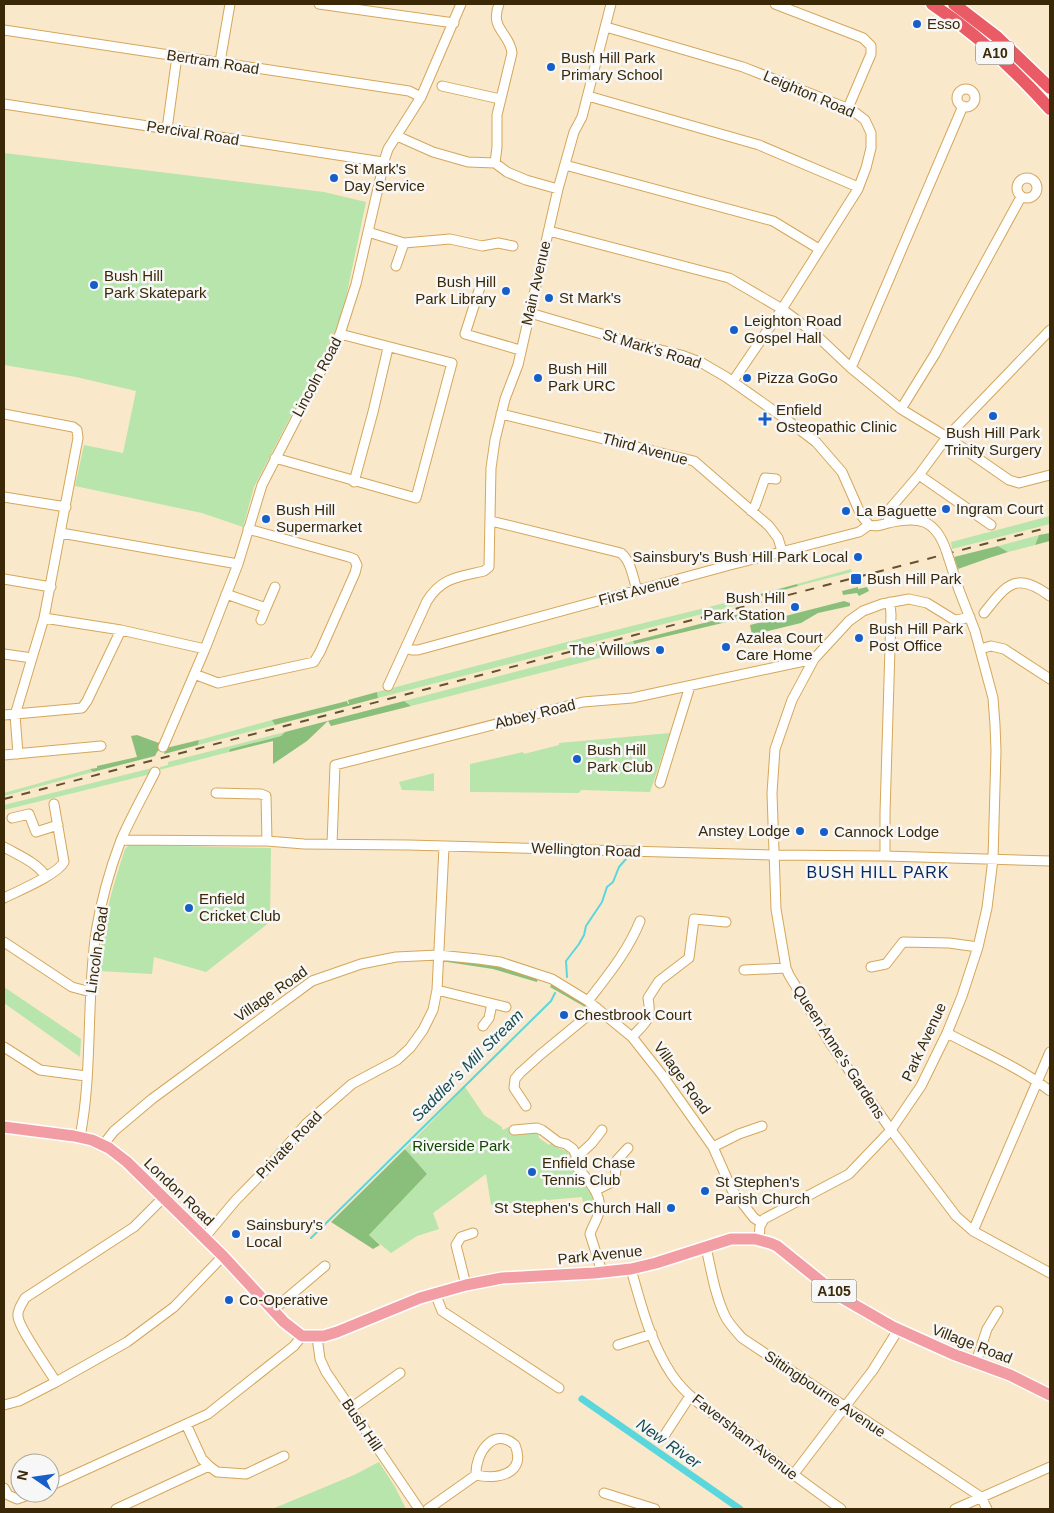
<svg xmlns="http://www.w3.org/2000/svg" width="1054" height="1513" font-family="Arial,sans-serif">
<style>
.green{fill:#b7e5ac}
.forest{fill:#89bf7b}
.lines{fill:none;stroke-linecap:round;stroke-linejoin:round}
.stream{stroke:#5ad7dd;stroke-width:2}
.canal{stroke:#5ad7dd;stroke-width:7}
.minor-casing{stroke:#d4a75b;stroke-width:11}
.major-casing{stroke:#fff;stroke-width:14}
.highway-casing{stroke:#fff;stroke-width:15}
.minor{stroke:#fff;stroke-width:9}
.major{stroke:#f29da3;stroke-width:11}
.highway{stroke:#ea5c65;stroke-width:12}
.rail{stroke:#635130;stroke-width:2;stroke-dasharray:9 9;stroke-linecap:butt}
.minor-bridge-casing{stroke:#d4a75b;stroke-width:11;stroke-linecap:butt}
.minor-bridge{stroke:#fff;stroke-width:9}
.poi-dot{fill:#175ec9;stroke:#f7f7f7;stroke-width:2}
.labels{text-anchor:middle;stroke-width:5;stroke-linejoin:round;paint-order:stroke}
.shield{fill:#f7f7f7;stroke:#73664e;stroke-width:1}
.shield-label{font-size:14px;font-weight:bold;fill:#3a2806}
.poi-label{font-size:15px;fill:#3a2806;stroke:#f7f7f7;text-anchor:start}
.street-label{font-size:15px;fill:#3a2806;stroke:#f7f7f7}
.park-label{font-size:15px;fill:#114600;stroke:#f7f7f7}
.neighbourhood-label{font-size:16px;letter-spacing:1px;fill:#08295d;stroke:#f7f7f7}
.water-label{font-size:16px;font-style:italic;fill:#164d50;stroke:#f7f7f7}
</style>
<rect width="100%" height="100%" fill="#fae8ca"/>
<path class="green" d="M4,153L324,192L366,202L343,312L335,331L254,487L243,527L202,513L75,486L84,445L123,453L136,391L76,377L4,365Z
M1050,516V524L952,549L951,542Z
M1039,535L1035,545L1008,552L998,546Z
M851,569L852,572L798,586L797,584Z
M749,597L750,601L745,603L378,698L377,692L563,643Z
M633,641L635,649L411,706L404,701Z
M272,720L275,725L198,745L199,740Z
M285,732L281,736L230,749L229,752L159,770L160,767L168,765V762Z
M670,733L650,792L581,790L579,793L470,792V764L523,752L524,754L559,745V743Z
M152,768H154L151,774L4,810V805Z
M90,769L93,772L4,796V793Z
M434,773V791L402,790L399,782Z
M132,845L271,848L270,922L206,972L154,957L152,974L99,971C100,929 112,889 125,849L128,846Z
M4,987L81,1039L80,1057L4,1003Z
M465,1087L484,1115L502,1127V1130L509,1127L510,1135L538,1132L539,1138L549,1145L552,1142L558,1145V1148L567,1151C571,1157 570,1164 574,1171C582,1184 599,1196 594,1214L585,1215L582,1197L491,1205L486,1174L433,1213L439,1229L417,1236L391,1253L369,1235L427,1174L405,1149Z
M379,1462L395,1487L406,1509H272L354,1475Z"/>
<path class="forest" d="M1050,533V541L1035,545L1039,535Z
M998,546L1008,552L989,558L958,569L954,557Z
M797,584L798,586L749,600V597Z
M858,587V589L867,587L869,591L859,596L857,593L843,595L842,591Z
M844,601L850,603V606L818,613L801,623L752,635L750,625Z
M747,612L748,617L634,644L633,641Z
M377,692L378,698L275,725L272,720L347,701L348,704H349L348,700Z
M404,701L411,706L331,726L328,721L307,741L273,764V741L229,752L230,749L281,736L285,732Z
M137,735L159,743L160,749L157,752L155,756L93,772L90,769L97,768V766L137,757L131,736Z
M199,740L198,745L164,754L166,748Z
M447,957L495,964L538,978L537,982L493,969L447,962Z
M552,983L587,1004L585,1007L550,987Z
M405,1149L427,1174L369,1235L380,1245L373,1249L331,1222Z"/>
<g class="lines">
<path class="stream" d="M567,977L566,961L579,944L584,935L586,926L602,902L607,887L613,882L619,867L626,859
M311,1238L551,1001L555,993"/>
<path class="canal" d="M582,1399L740,1509"/>
<g class="minor-casing">
<path id="minor" d="M319,4L454,23
M775,4L863,38L871,46V54L848,108
M606,27L743,67L852,110L865,120L871,133V148L866,168L858,189L782,309L733,381
M4,30L409,91L421,97
M220,62L230,4
M442,86L500,99
M957 98a9 9 0 1 1 18 0a9 9 0 1 1-18 0Z
M588,96L759,145L858,187
M4,104L383,162
M167,129L177,56
M397,136L433,152L468,162L495,163L507,172L526,180L558,189
M495,163L497,147V115L512,53C510,33 489,29 499,4
M565,165L773,221L819,249
M1017 188a10 10 0 1 1 20 0a10 10 0 1 1-20 0Z
M549,231L729,278L782,309L814,333L851,368L901,409L947,437L1009,480L1019,483L1050,475
M368,232L404,243L450,239L482,246L498,243L513,246
M396,266L404,243
M481,284L465,334L520,350
M530,313L629,342L681,355L702,363L726,377L787,420L816,442L842,472L861,515L869,525C876,527 882,525 888,523C919,516 935,519 946,550
M851,368L963,106
M901,409L935,354L1021,197
M4,414L73,427L77,430L78,438L44,618L15,715L18,754
M501,414L694,461L769,526L778,538L782,551
M275,458L416,498L452,363L340,334
M919,475L991,525
M354,482L373,412L388,348
M4,497L66,507
M751,511L755,506L765,478L776,479
M491,521L621,553C631,561 633,578 637,590
M889,523L888,511L919,475L947,437L1050,330
M61,533L238,564
M4,579L51,587
M226,594L266,608L275,587
M984,613C1007,584 1016,571 1050,596
M970,617L957,620L953,619L927,603L909,599L882,604L863,611L849,621L814,659L792,700L775,749L772,793L776,909L786,968L789,975L830,1043L891,1130L956,1216L973,1231L1050,1273
M44,618L121,630L205,649
M261,620L266,608
M406,648L412,650H418L730,565L859,532L869,525
M980,649L991,646L1004,649L1050,679
M4,654L32,658
M194,674L218,683L314,662L320,652L355,573L357,565L354,559L349,557L248,529
M388,686L427,601C442,577 459,577 484,571L489,567L491,468L495,440L505,399L518,365L558,189L574,132L582,117L611,4
M4,715L82,708L87,701L121,630
M163,747L205,649L238,564L262,485L340,334L356,284L385,158L388,149L421,97L461,4
M4,755L101,746
M660,783L690,686
M216,793L261,794L266,796L267,841
M12,818L29,814L36,832L58,825
M121,840L267,841L304,844L408,845L773,855L885,856L1050,861
M332,844L335,765L583,702L632,698L814,659
M4,847C18,855 38,863 46,877
M885,856V813L891,615L890,602
M4,898C18,891 57,875 64,862L54,804
M4,942L72,987L91,992
M871,967L886,964L903,942L949,943L978,947
M744,970L786,968
M437,990L506,1007
M588,1001C608,975 628,951 640,921
M483,1026L489,1018L492,1004
M947,1033C981,1051 1019,1067 1050,1091
M632,1037C647,1021 652,1020 648,998L659,981L689,958L694,919L726,922
M4,1047L40,1070L86,1076
M526,1106L514,1088L515,1079L520,1073L540,1055L597,1008
M514,1130L537,1128L542,1130L558,1142L566,1144L573,1149L577,1157L575,1160L576,1166C587,1179 605,1196 598,1215C596,1222 592,1227 590,1234L602,1272
M80,1137C93,1071 86,999 96,932C101,901 110,869 121,840C131,817 144,794 155,772
M103,1145L114,1131L152,1099L312,981L361,964L396,957L438,955L478,959L500,962L552,979L588,1001L632,1037L662,1075L713,1147L732,1190L754,1218L762,1223
M713,1147L739,1134L762,1126
M577,1157L592,1143L602,1130
M596,1190L612,1182L615,1177L617,1160L628,1148
M973,1231L1050,1052
M204,1238L235,1201L271,1164L306,1124L352,1084L397,1060L410,1048L423,1030L433,1010L437,990L444,847
M759,1240L760,1226L764,1219L849,1174L891,1130L921,1086L947,1033L962,996L978,947L987,908L993,859L996,751L995,725L993,698L975,631L959,590L949,559
M706,1247C711,1270 715,1295 725,1316C729,1324 736,1331 742,1338L981,1497L987,1509
M631,1269C641,1305 651,1344 672,1375C689,1400 717,1416 741,1434C774,1460 807,1485 841,1509
M466,1285L456,1245L461,1237L473,1233
M435,1293L442,1311L559,1388
M273,1310L325,1266
M317,1337L320,1359L326,1372L419,1509
M618,1345L652,1334
M976,1362L987,1329L998,1311
M56,1382C49,1370 18,1327 18,1316C17,1310 22,1304 25,1298L134,1227L163,1198
M4,1405L19,1401L56,1382L127,1342L174,1307L223,1256
M351,1408L400,1373
M664,1436L690,1396
M209,1466L217,1472L246,1474L284,1456
M793,1475L873,1370L898,1330
M50,1486L208,1414L294,1346L302,1336
M4,1488L8,1495L17,1499L34,1493
M604,1493L655,1509
M116,1509L209,1466L202,1459L186,1424
M428,1509L476,1475C497,1480 527,1474 515,1445C494,1426 475,1453 476,1475
M955,1509L1050,1467"/>
</g>
<g class="major-casing">
<path id="major" d="M4,1127L74,1136L92,1140L109,1148L127,1162L223,1256L284,1322L302,1336H324L337,1332L420,1298L466,1285L502,1278L594,1273L631,1269L656,1263L731,1239H755L770,1243L777,1246L839,1296L893,1327L953,1354L1010,1375L1050,1395"/>
</g>
<g class="highway-casing">
<path id="highway" d="M932,4C977,34 1015,70 1050,109
M954,4L997,37L1050,88"/>
</g>
<use href="#minor" class="minor"/>
<use href="#major" class="major"/>
<use href="#highway" class="highway"/>
<path class="rail" d="M4,799L1050,527"/>
<g class="minor-bridge-casing">
<path id="minor-bridge" d="M946,550L949,559"/>
</g>
<use href="#minor-bridge" class="minor-bridge"/>
</g>
<g class="poi-dot">
<circle cx="917" cy="24" r="5"/>
<circle cx="551" cy="67" r="5"/>
<circle cx="334" cy="178" r="5"/>
<circle cx="94" cy="285" r="5"/>
<circle cx="506" cy="291" r="5"/>
<circle cx="549" cy="298" r="5"/>
<circle cx="734" cy="330" r="5"/>
<circle cx="538" cy="378" r="5"/>
<circle cx="747" cy="378" r="5"/>
<circle cx="993" cy="416" r="5"/>
<path d="M762.5 411.5h5v5h5v5h-5v5h-5v-5h-5v-5h5z"/>
<circle cx="946" cy="509" r="5"/>
<circle cx="846" cy="511" r="5"/>
<circle cx="266" cy="519" r="5"/>
<circle cx="858" cy="557" r="5"/>
<rect x="850" y="573" width="12" height="12" rx="2.5"/>
<circle cx="795" cy="607" r="5"/>
<circle cx="859" cy="638" r="5"/>
<circle cx="726" cy="647" r="5"/>
<circle cx="660" cy="650" r="5"/>
<circle cx="577" cy="759" r="5"/>
<circle cx="800" cy="831" r="5"/>
<circle cx="824" cy="832" r="5"/>
<circle cx="189" cy="908" r="5"/>
<circle cx="564" cy="1015" r="5"/>
<circle cx="532" cy="1172" r="5"/>
<circle cx="705" cy="1191" r="5"/>
<circle cx="671" cy="1208" r="5"/>
<circle cx="236" cy="1234" r="5"/>
<circle cx="229" cy="1300" r="5"/>
</g>
<g class="labels">
<g class="shield">
<rect x="976" y="41.5" width="38" height="23" rx="4"/>
<rect x="811.5" y="1279.5" width="45" height="23" rx="4"/>
</g>
<g class="shield-label">
<text x="995" y="58">A10</text>
<text x="834" y="1296">A105</text>
</g>
<g class="poi-label">
<text x="927" y="29">Esso</text>
<text x="561" y="63">Bush Hill Park<tspan x="561" dy="17">Primary School</tspan></text>
<text x="344" y="174">St Mark's<tspan x="344" dy="17">Day Service</tspan></text>
<text x="104" y="281">Bush Hill<tspan x="104" dy="17">Park Skatepark</tspan></text>
<text x="496" y="287" text-anchor="end">Bush Hill<tspan x="496" dy="17">Park Library</tspan></text>
<text x="559" y="303">St Mark's</text>
<text x="744" y="326">Leighton Road<tspan x="744" dy="17">Gospel Hall</tspan></text>
<text x="548" y="374">Bush Hill<tspan x="548" dy="17">Park URC</tspan></text>
<text x="757" y="383">Pizza GoGo</text>
<text x="776" y="415">Enfield<tspan x="776" dy="17">Osteopathic Clinic</tspan></text>
<text x="993" y="438" text-anchor="middle">Bush Hill Park<tspan x="993" dy="17">Trinity Surgery</tspan></text>
<text x="956" y="514">Ingram Court</text>
<text x="276" y="515">Bush Hill<tspan x="276" dy="17">Supermarket</tspan></text>
<text x="856" y="516">La Baguette</text>
<text x="848" y="562" text-anchor="end">Sainsbury's Bush Hill Park Local</text>
<text x="867" y="584">Bush Hill Park</text>
<text x="785" y="603" text-anchor="end">Bush Hill<tspan x="785" dy="17">Park Station</tspan></text>
<text x="869" y="634">Bush Hill Park<tspan x="869" dy="17">Post Office</tspan></text>
<text x="736" y="643">Azalea Court<tspan x="736" dy="17">Care Home</tspan></text>
<text x="650" y="655" text-anchor="end">The Willows</text>
<text x="587" y="755">Bush Hill<tspan x="587" dy="17">Park Club</tspan></text>
<text x="790" y="836" text-anchor="end">Anstey Lodge</text>
<text x="834" y="837">Cannock Lodge</text>
<text x="199" y="904">Enfield<tspan x="199" dy="17">Cricket Club</tspan></text>
<text x="574" y="1020">Chestbrook Court</text>
<text x="542" y="1168">Enfield Chase<tspan x="542" dy="17">Tennis Club</tspan></text>
<text x="715" y="1187">St Stephen's<tspan x="715" dy="17">Parish Church</tspan></text>
<text x="661" y="1213" text-anchor="end">St Stephen's Church Hall</text>
<text x="246" y="1230">Sainsbury's<tspan x="246" dy="17">Local</tspan></text>
<text x="239" y="1305">Co-Operative</text>
</g>
<g class="street-label">
<text transform="translate(213 62) rotate(9)" y="5">Bertram Road</text>
<text transform="translate(809 94) rotate(23)" y="5">Leighton Road</text>
<text transform="translate(193 133) rotate(9)" y="5">Percival Road</text>
<text transform="translate(536 283) rotate(-77)" y="5">Main Avenue</text>
<text transform="translate(652 349) rotate(17)" y="5">St Mark's Road</text>
<text transform="translate(317 377) rotate(-62)" y="5">Lincoln Road</text>
<text transform="translate(645 449) rotate(15)" y="5">Third Avenue</text>
<text transform="translate(639 590) rotate(-15)" y="5">First Avenue</text>
<text transform="translate(535 714) rotate(-14)" y="5">Abbey Road</text>
<text transform="translate(586 850) rotate(2)" y="5">Wellington Road</text>
<text transform="translate(97 950) rotate(-82)" y="5">Lincoln Road</text>
<text transform="translate(271 994) rotate(-35)" y="5">Village Road</text>
<text transform="translate(924 1042) rotate(-65)" y="5">Park Avenue</text>
<text transform="translate(839 1052) rotate(57)" y="5">Queen Anne's Gardens</text>
<text transform="translate(682 1078) rotate(54)" y="5">Village Road</text>
<text transform="translate(289 1145) rotate(-46)" y="5">Private Road</text>
<text transform="translate(179 1192) rotate(44)" y="5">London Road</text>
<text transform="translate(600 1255) rotate(-6)" y="5">Park Avenue</text>
<text transform="translate(972 1344) rotate(21)" y="5">Village Road</text>
<text transform="translate(825 1394) rotate(34)" y="5">Sittingbourne Avenue</text>
<text transform="translate(362 1425) rotate(56)" y="5">Bush Hill</text>
<text transform="translate(745 1437) rotate(38)" y="5">Faversham Avenue</text>
</g>
<g class="park-label">
<text x="461" y="1151">Riverside Park</text>
</g>
<g class="neighbourhood-label">
<text x="878" y="878">BUSH HILL PARK</text>
</g>
<g class="water-label">
<text transform="translate(467 1065) rotate(-45)" y="6">Saddler's Mill Stream</text>
<text transform="translate(669 1443) rotate(35)" y="6">New River</text>
</g>
</g>
<rect width="1054" height="1513" fill="none" stroke="#3a2806" stroke-width="10"/>
<g transform="translate(35 1478) rotate(283)"><circle r="24" fill="#f7f7f7" stroke="#aba497"/>
<path d="M0-4L9 19L0 12L-9 19Z" fill="#175ec9"/>
<text y="-8" font-size="14" font-weight="bold" text-anchor="middle" fill="#3a2806">N</text>
</g>
</svg>
